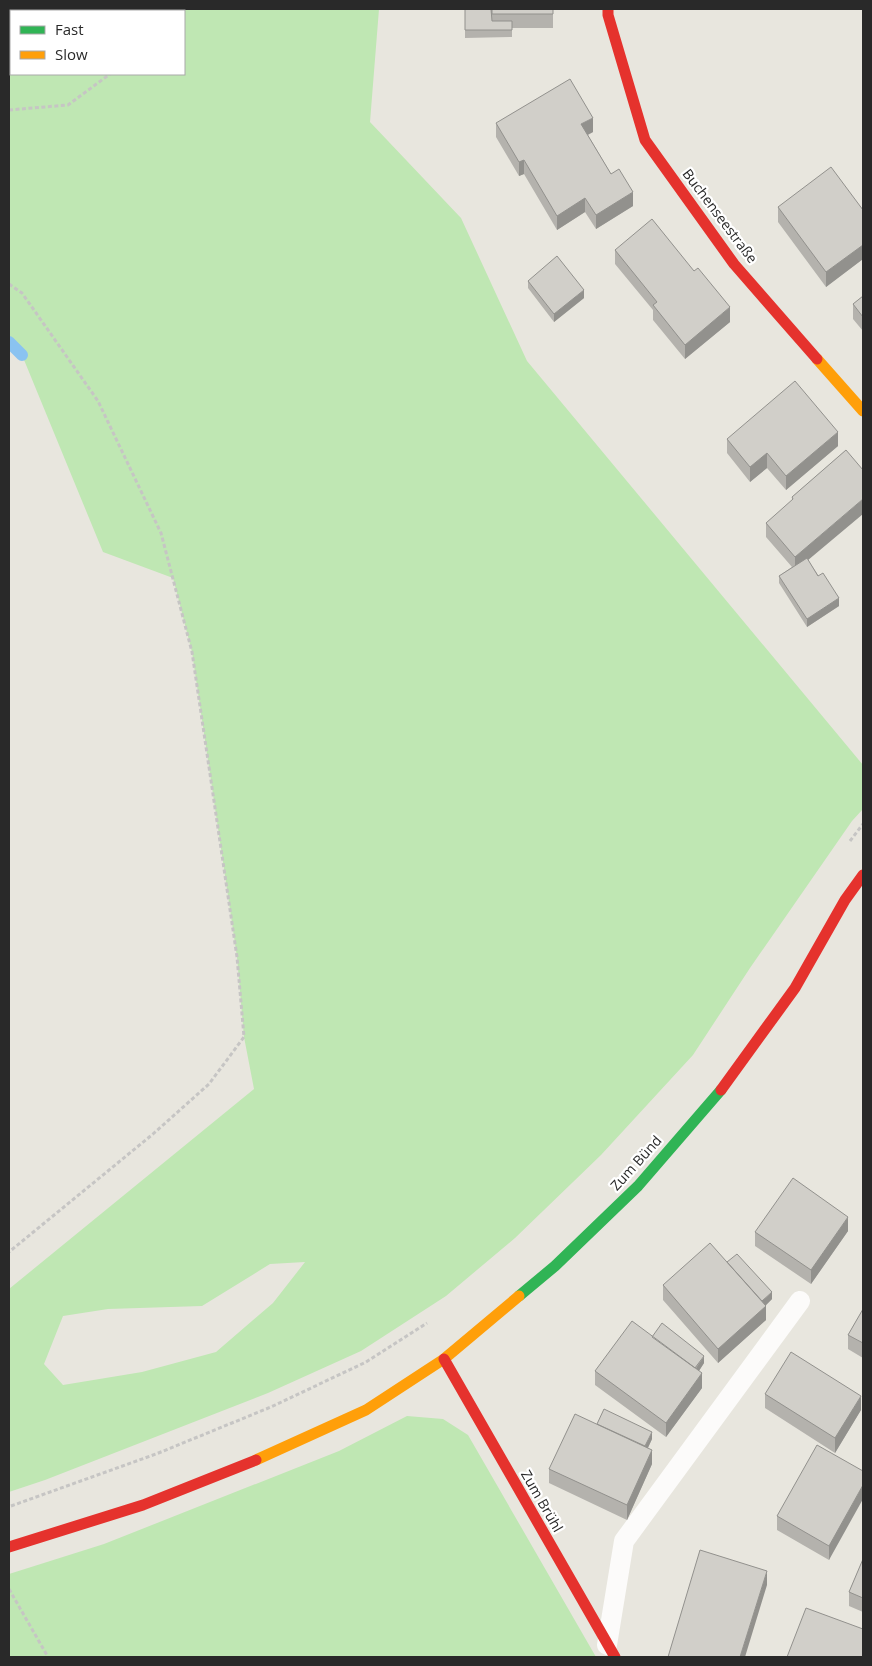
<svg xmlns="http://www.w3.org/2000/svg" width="872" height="1666" font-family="'Open Sans',sans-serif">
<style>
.green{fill:#bfe7b3;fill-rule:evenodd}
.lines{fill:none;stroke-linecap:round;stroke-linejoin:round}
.stream{stroke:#8ac3f1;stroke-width:12}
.path{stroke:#c6c5c4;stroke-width:3;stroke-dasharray:4 2.5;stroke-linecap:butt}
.lane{stroke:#fcfbfa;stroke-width:20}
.fast{stroke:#30b455;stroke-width:11}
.slow{stroke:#ff9f0a;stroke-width:11}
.jam{stroke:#e5322d;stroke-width:11}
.wall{fill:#b4b2ad}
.shaded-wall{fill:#92918d}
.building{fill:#d1cfc9;stroke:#92918d}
.labels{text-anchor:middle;stroke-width:4.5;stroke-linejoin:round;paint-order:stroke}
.street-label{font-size:14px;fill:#292929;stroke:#fff}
</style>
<rect width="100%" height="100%" fill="#e8e6de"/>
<path class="green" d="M9,9H379L370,122L461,218L527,361L863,765V809L852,821L750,968L693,1055L601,1155L515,1238L446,1296L361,1351L268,1393L45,1480L9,1492V1289L254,1089L244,1037L237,957L192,652L173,578L103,552L22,355L9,342ZM11,11H184V74H11ZM305,1262L273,1303L216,1352L142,1372L63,1385L44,1364L63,1316L108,1309L202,1306L270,1264Z
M407,1416L443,1419L468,1435L596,1657H9V1574L104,1544L339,1451Z"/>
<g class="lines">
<path class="stream" d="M9,342L22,355"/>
<path class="path" d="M133,9V11
M9,110L68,105L110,74
M9,284L22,293L98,401L161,533L192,652L237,957L244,1037L209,1084L153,1134L9,1252
M850,841L863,824
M11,1506L156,1454L271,1407L366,1362L427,1323
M9,1589L48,1657"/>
<path class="lane" d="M607,1645L624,1541L800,1301"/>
<path class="fast" d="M519,1296L555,1266L638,1186L721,1090"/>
<path class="slow" d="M817,359L863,411
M256,1460L366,1410L444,1359L519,1296"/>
<path class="jam" d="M608,9V15L645,140L734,264L817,359
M721,1090L795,988L845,900L863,875
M444,1359L615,1657
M9,1547L143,1505L256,1460"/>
</g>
<path class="wall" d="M465,9H553V28H512V37L465,38Z
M496,123L593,132L588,135L611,174L633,206L596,229L585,212L557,230L524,174L519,176L496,137Z
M778,207L863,210V259L826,287L778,222Z
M615,250L730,322L685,359L653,320V310L615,264Z
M528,281L584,298L554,322L528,288Z
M863,296V331L853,319V304Z
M727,439L838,446L786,490L767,468L750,482L727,453Z
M846,450L808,560L839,606L807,627L779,583V576L792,567L766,537V523L792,501V497Z
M848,1231L811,1284L755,1246V1232Z
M663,1285L772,1299L766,1305V1320L718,1363L663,1300Z
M863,1309V1358L848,1349V1335Z
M652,1337L704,1363L699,1371L702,1388L666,1437L595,1385V1371Z
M765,1394L861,1410L835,1453L765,1408Z
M652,1439L648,1448L652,1464L627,1520L549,1483V1469Z
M863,1471L829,1560L777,1530V1516Z
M863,1559V1612L849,1606V1592Z"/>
<path class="shaded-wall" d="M593,118V132L581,138V124Z
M524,160V174L519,176V162Z
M633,192V206L596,229V215Z
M585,198V212L557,230V216Z
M863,245V259L826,287V272Z
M584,290V298L554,322V314Z
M730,307V322L685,359V345Z
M838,432V446L786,490V476Z
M767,453V468L750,482V467Z
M863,499V514L795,571V557Z
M839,598V606L807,627V619Z
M848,1217V1231L811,1284V1270Z
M772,1292V1299L759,1312V1304Z
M766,1306V1320L718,1363V1349Z
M704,1356V1363L693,1380V1373Z
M702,1373V1388L666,1437V1423Z
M861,1396V1410L835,1453V1438Z
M652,1432V1439L642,1460V1453Z
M652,1450V1464L627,1520V1505Z
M863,1485V1499L829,1560V1546Z
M767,1571V1585L745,1657H740Z"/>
<path class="building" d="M465,9H491L492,21H512V30H465Z
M492,9H553V14H492Z
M570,79L593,118L581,124L611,174L619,169L633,192L596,215L585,198L557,216L524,160L519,162L496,123Z
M831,167L863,210V245L826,272L778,207Z
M652,219L694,271L698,268L730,307L685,345L653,305L657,302L615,250Z
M557,256L584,290L554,314L528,281Z
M863,296V317L853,304Z
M795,381L838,432L786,476L767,453L750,467L727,439Z
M846,450L863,470V499L795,557L766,523L793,499L792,497Z
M807,558L818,576L823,573L839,598L807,619L779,576Z
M793,1178L848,1217L811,1270L755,1232Z
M710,1243L766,1306L718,1349L663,1285Z
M737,1254L772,1292L762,1301L727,1262Z
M863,1309V1343L848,1335Z
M632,1321L702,1373L666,1423L595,1371Z
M662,1323L704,1356L695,1368L652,1337Z
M791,1352L861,1396L835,1438L765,1394Z
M604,1409L652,1432L645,1446L597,1424Z
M575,1414L652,1450L627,1505L549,1469Z
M817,1445L863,1471V1485L829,1546L777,1516Z
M700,1550L767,1571L740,1657H668Z
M863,1559V1598L849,1592Z
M806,1608L863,1629V1657H787Z"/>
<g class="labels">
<g class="street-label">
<text transform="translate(720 216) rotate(53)" y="5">Buchenseestraße</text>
<text transform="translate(636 1163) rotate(-48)" y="5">Zum Bünd</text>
<text transform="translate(542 1501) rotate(60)" y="5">Zum Brühl</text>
</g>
</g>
<rect width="872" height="1666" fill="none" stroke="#292929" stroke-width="20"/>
<rect x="10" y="10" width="175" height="65" fill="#ffffff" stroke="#a9a9a9"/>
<rect x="20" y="26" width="25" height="8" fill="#30b455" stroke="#a9a9a9"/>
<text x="55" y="35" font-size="15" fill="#292929">Fast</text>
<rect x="20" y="51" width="25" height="8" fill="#ff9f0a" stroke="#a9a9a9"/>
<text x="55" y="60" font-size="15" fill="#292929">Slow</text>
</svg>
